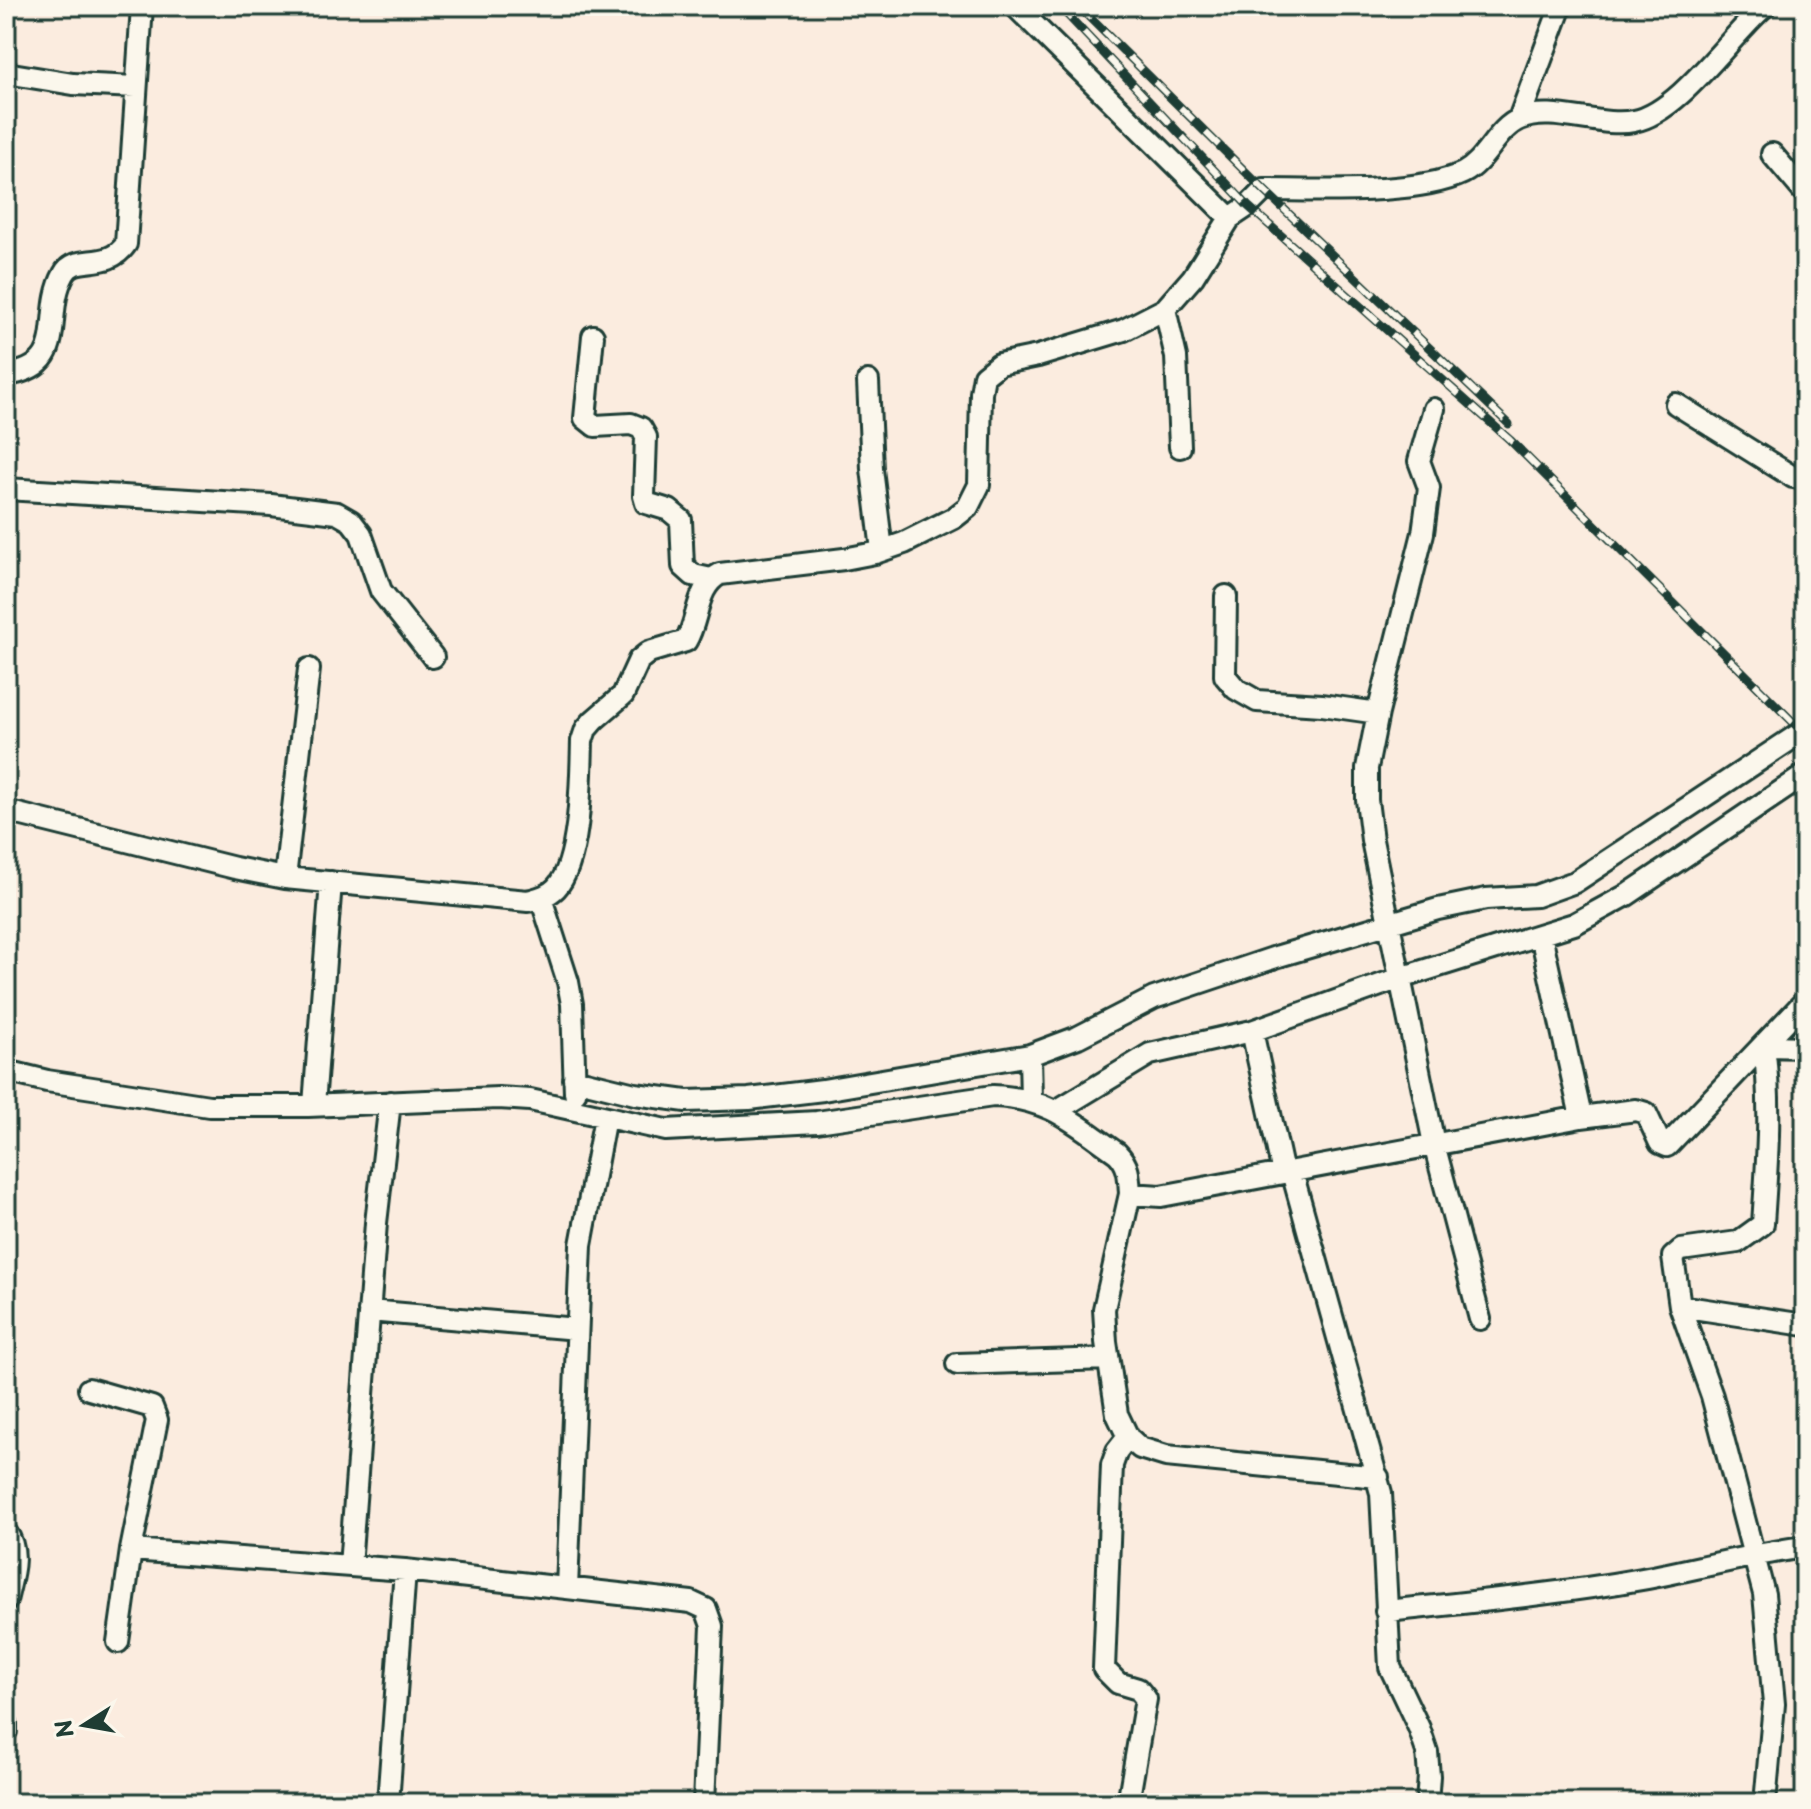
<svg xmlns="http://www.w3.org/2000/svg" width="1811" height="1809" font-family="'Playpen Sans',sans-serif">
<style>
.lines{fill:none;stroke-linecap:round;stroke-linejoin:round}
.street-casing{stroke:#1f3d34;stroke-width:26}
.street{stroke:#fbf7ec;stroke-width:20}
.rail-casing{stroke:#1f3d34;stroke-width:9}
.rail{stroke:#fbf7ec;stroke-width:6;stroke-dasharray:18;stroke-linecap:butt}
</style>
<rect width="100%" height="100%" fill="#fbecdf"/>
<filter id="ink" filterUnits="userSpaceOnUse"><feTurbulence type="fractalNoise" baseFrequency=".0125" numOctaves="2"/><feDisplacementMap in="SourceGraphic" scale="16" xChannelSelector="R" yChannelSelector="G"/><feConvolveMatrix kernelMatrix="1 2 1 2 8 2 1 2 1" color-interpolation-filters="sRGB"/></filter>
<g filter="url(#ink)">
<g class="lines">
<g class="street-casing">
<path id="street" d="M1015,6L1230,218
M6,73L73,84L136,87
M1519,119L1561,6
M1772,154L1805,193
M1165,309L1176,357L1180,447
M593,336L585,418L595,426L631,424L641,428L646,437L644,496L646,503L669,510L681,520L683,566L693,575L711,579
M6,375C72,366 41,316 64,274C75,252 107,272 126,244L142,6
M868,381L872,469L882,550
M1676,404L1793,477L1805,479
M1434,409L1419,461L1429,488L1423,533L1378,713L1367,768V800L1372,840L1434,1144L1480,1319
M6,489L271,505L337,513L351,521L361,534L381,591L433,657
M1226,596L1225,676L1236,689L1257,701L1322,705L1378,713
M6,811L235,868L285,878L528,901C539,898 548,896 556,888C581,862 581,776 582,741L586,729L594,720L623,695L639,660L649,652L686,641C699,620 696,586 720,574L844,559L875,553L904,543L954,518L968,507L979,485L981,393L984,376L999,364L1038,356L1124,330L1165,309L1193,277L1230,218L1248,206L1264,190C1317,190 1417,195 1463,173C1487,161 1496,129 1520,119C1552,105 1600,128 1634,121C1679,113 1730,36 1765,6
M285,878L309,669
M541,898L568,982L572,1004L575,1093
M1541,935L1581,1117
M1252,1031L1283,1173
M6,1071L47,1081L209,1106H308L498,1098L530,1100L666,1130L817,1122L993,1096C1049,1098 1073,1122 1117,1153C1129,1165 1129,1176 1130,1194L1161,1196L1581,1117L1636,1110L1646,1113L1660,1143L1667,1146L1805,1001
M574,1079L635,1094L686,1101L749,1099L823,1090L1030,1055
M1031,1100L1030,1055L1078,1037L1154,998L1279,956L1438,909L1486,899L1536,896L1575,882L1805,730
M314,1105L331,882
M1056,1111L1150,1054L1252,1031L1400,978L1574,924L1627,895L1805,775
M1292,1172L1381,1493L1390,1667L1419,1728L1427,1752L1429,1776L1427,1803
M1130,1194L1104,1309L1106,1342L1117,1414L1128,1437L1140,1448L1166,1456L1378,1477
M1680,1306L1805,1325
M369,1311L577,1329
M957,1364L1108,1359
M89,1389L152,1407L157,1420L131,1550L118,1642
M1128,1437L1117,1451L1112,1465L1104,1669L1118,1683L1138,1689L1146,1699L1128,1803
M6,1532C21,1553 11,1578 6,1601
M131,1550L405,1570L691,1602L706,1609L712,1626L704,1803
M350,1566L376,1223L390,1102
M567,1588L581,1245L605,1117
M1386,1611C1472,1602 1558,1594 1642,1579C1697,1569 1750,1554 1805,1547
M6,1723V1731
M388,1803L405,1570
M1765,1803L1774,1704L1764,1594L1712,1396L1680,1306L1673,1257L1681,1250L1738,1242L1763,1224C1767,1164 1772,1106 1764,1046L1805,1047"/>
</g>
<use href="#street" class="street"/>
<g class="rail-casing">
<path id="rail" d="M1059,6L1248,206L1510,440L1805,734
M1078,6L1264,190L1509,424"/>
</g>
<use href="#rail" class="rail"/>
</g>
</g>
<rect width="1811" height="1809" fill="none" stroke="#fbf7ec" stroke-width="32"/>
<rect x="16" y="16" width="1779" height="1777" fill="none" stroke="#1f3d34" stroke-width="3" filter="url(#ink)"/>
<g transform="translate(84 1725) rotate(259)" stroke="#fbf7ec" stroke-width="6" paint-order="stroke">
<path d="M0-6L14 30L0 20L-14 30Z" fill="#1f3d34"/>
<text y="-12" font-size="22" font-weight="bold" text-anchor="middle" fill="#1f3d34">N</text>
</g>
</svg>
